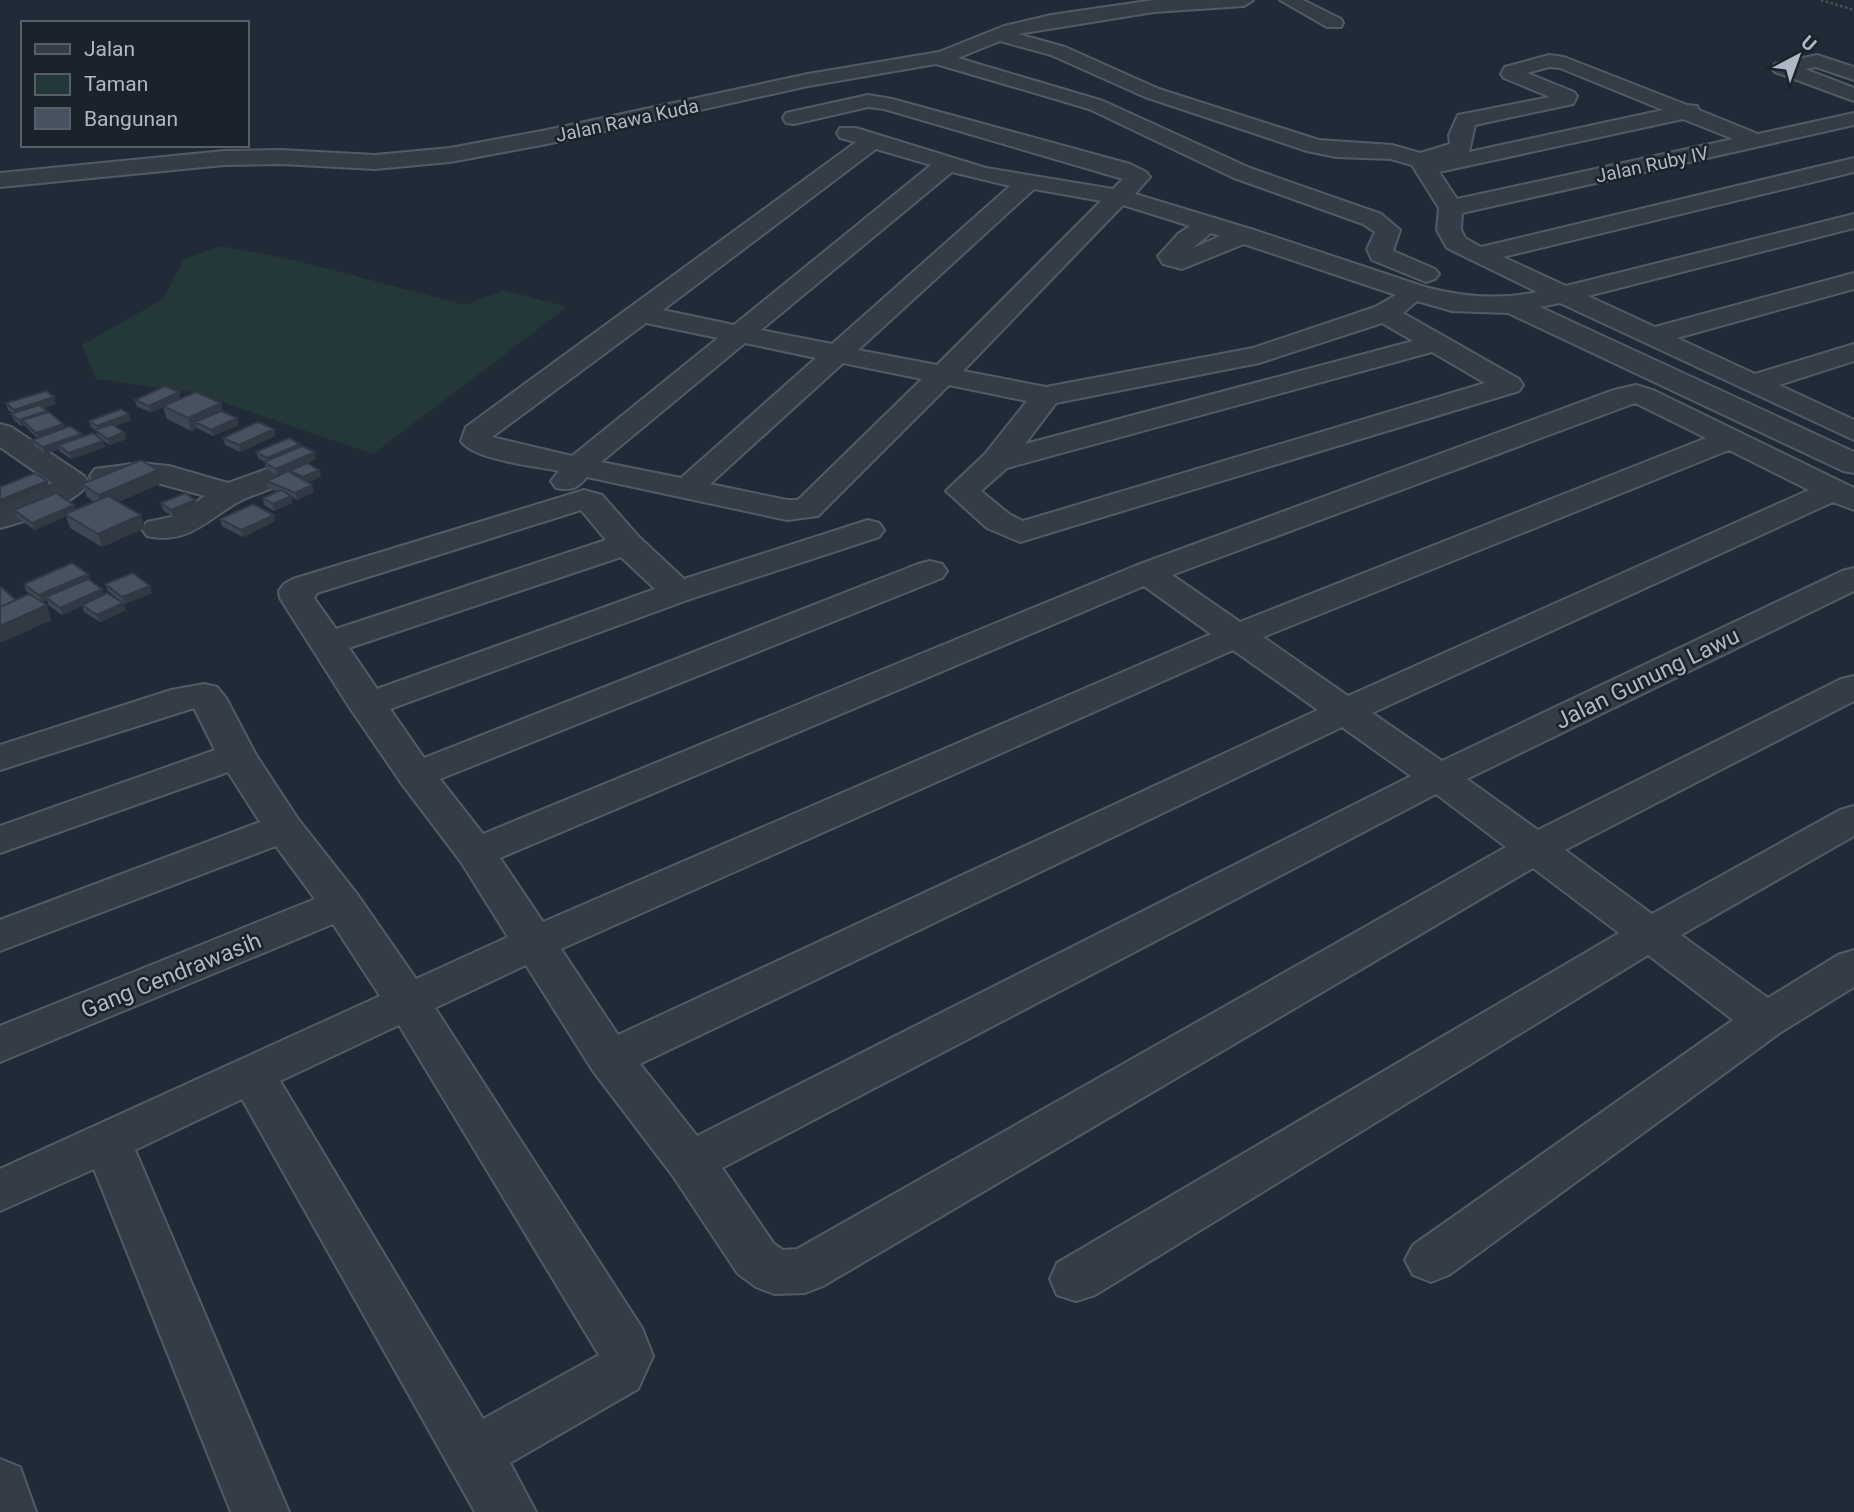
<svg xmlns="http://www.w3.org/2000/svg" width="1854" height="1512" font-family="Roboto,sans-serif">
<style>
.green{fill:#243839}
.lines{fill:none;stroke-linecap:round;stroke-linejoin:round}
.minor-casing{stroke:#525b65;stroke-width:4}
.path{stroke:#425557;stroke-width:2.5;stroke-dasharray:2.5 2.5;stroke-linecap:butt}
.minor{fill:#343d47;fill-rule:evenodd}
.wall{fill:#3d4753}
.shaded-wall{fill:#323944}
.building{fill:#475261;stroke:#323944;stroke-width:2}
.labels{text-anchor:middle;stroke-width:5;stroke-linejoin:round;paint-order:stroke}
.far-street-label{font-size:19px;fill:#afb8c4;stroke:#1a222c}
.street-label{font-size:23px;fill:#afb8c4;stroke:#1a222c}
</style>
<rect width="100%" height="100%" fill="#212b37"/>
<path class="green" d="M221,246L298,261L465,305L503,290L567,307L373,454L192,392L96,379L82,345L163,299L184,259Z"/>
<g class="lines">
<g class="minor-casing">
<path id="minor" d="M1154,0H1253L1244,6L1154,12L1018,34L1065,47L1159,89L1319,140L1392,145L1420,153L1450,144L1449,135L1458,115L1550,97L1504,78L1501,74L1505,67L1549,55L1564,57L1687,105L1697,106L1699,110L1758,134L1854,113V125L1462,213L1461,230L1465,238L1481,247L1854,158V172L1503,257L1566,286L1854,214V228L1588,296L1655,327L1854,273V289L1677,338L1755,374L1854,344V361L1779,385L1854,420V440L1560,303L1540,307L1854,452V473L1843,471L1508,313L1452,311L1417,301L1403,313L1519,379L1523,385L1519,391L1020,542L987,528L946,491L985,454L1027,401L949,385L818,516L787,520L587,477C577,489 571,491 556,488L551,481L559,471C535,466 474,460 461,441L466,427L856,142L840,138L837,133L840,128H856L986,168L1113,189L1123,179L884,109L868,107L794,124L786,123L783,118L786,113L868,95L892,99L1130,164L1146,172L1150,177L1135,194L1254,230L1425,287C1462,297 1500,300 1537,292L1447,248L1437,230L1439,208L1412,165L1391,159L1336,157L1307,151L1145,97L1051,55L1000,41L958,58L1103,101L1250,168L1381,214L1400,230L1393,251L1435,269L1439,274L1435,279L1426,282L1372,260L1367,249L1375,232L1363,224L1234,178L1089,109L936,64L808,86L547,144L450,162L375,169L281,164L224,165L0,187V173L224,151L281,150L375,155L450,148L547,130L808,74L939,52L1004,26L1051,15ZM1549,67L1560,68L1663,110L1469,152L1475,125L1573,104L1577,96L1574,92L1527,73ZM1683,119L1733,139L1457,199L1439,172ZM876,149L931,165L734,325L663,310ZM952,172L1010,186L832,344L761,330ZM1034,189L1101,201L937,365L858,350ZM1123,205L1190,226L1178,234L1158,256L1163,264L1182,269L1244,244L1396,295L1375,307L1253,348L1046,387L963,371ZM1211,233L1220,236L1193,248ZM646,323L718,338L572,456L492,437ZM1382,323L1413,341L1025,444L1056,403L1259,363ZM745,343L816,358L681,478L601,462ZM1432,352L1485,383L1023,521L1009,514L981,491L1007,468ZM843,363L922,379L798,500H787L710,484Z
M1280,0H1303L1341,19L1343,23L1341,27H1327Z
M1817,55L1854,67V80L1816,67L1805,69L1854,88V101L1775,72L1772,68L1775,64Z
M1636,385L1655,391L1854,488V510L1833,502L1372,713L1442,761L1842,571L1854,568V591L1467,779L1538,830L1841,679L1854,676V701L1565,850L1652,914L1840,810L1854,806V836L1681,935L1768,998L1838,955L1854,950V987L1781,1032L1449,1275L1431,1282L1413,1275L1405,1260L1413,1245L1733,1020L1648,955L1095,1295L1076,1301L1057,1295L1050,1279L1057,1263L1619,933L1533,868L823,1286L805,1293L774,1294L756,1287L738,1274L673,1176L593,1071L526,965L435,1008L642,1328L653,1356L638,1389L510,1463L536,1512H475L242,1099L135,1150L289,1512H231L94,1169L0,1211V1169L380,996L333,924L0,1062V1026L315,899L276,846L0,951V920L260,822L228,772L0,853V826L215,750L194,708L0,770V745L171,690L204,684L217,687L226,698L256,755L298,819L357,894L416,979L508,937L461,862L402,784L348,705L280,598L279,591L284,584L293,579L584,490L602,495L639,537L684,579L868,520L879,523L884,530L879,537L690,599L390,709L424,758L918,564L930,561L942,564L947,571L942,578L440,779L483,834L1135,566L1614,390ZM1635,403L1706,438L1240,622L1172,575ZM1729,450L1809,490L1348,696L1263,637ZM581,510L606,540L336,629L314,598L317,593ZM621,557L655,589L377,689L349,648ZM1144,586L1211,634L543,922L500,858ZM1233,650L1318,710L618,1035L561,949ZM1342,727L1411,776L697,1136L640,1064ZM1436,794L1506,847L797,1249L783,1250L774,1244L722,1168ZM399,1025L599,1355L483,1419L280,1081Z
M0,424L11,427L84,476L89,483C74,504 24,522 0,528V506L52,483L0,447Z
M140,463L169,466L228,483L270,468L281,470L286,477C276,490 256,493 242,500C209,517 189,546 147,536L142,529L147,522L176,516L205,496L154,482L106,485L95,483L90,476L95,469Z
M0,1459L20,1467L36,1512H0Z"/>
</g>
<path class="path" d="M1821,0L1854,10"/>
<use href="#minor" class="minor"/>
</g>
<path class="wall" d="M179,392L180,398L223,412L239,425L213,436L197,428L191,431L167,419L163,407L151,412L137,407L135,400Z
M6,403L56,404L43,408L47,412L63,424L65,428L82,437L97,436L96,430L91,427L89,421L131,420L115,426L124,432L126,439L110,445L103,441L105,447L71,459L60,452L59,449L45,454L34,446L32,440L37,438L24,425L21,426L14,420L11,414L13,413L8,410Z
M274,429L275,436L240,452L225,445L223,438Z
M301,447L316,459L307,463L319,470L321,476L308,482L314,492L297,500L291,497L292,503L274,511L264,505L263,498L278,492L268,487L267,481L278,476L266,469L265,462L258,458L256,452Z
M158,470L162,483L118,502L141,515L145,528L102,547L70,528L66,516L35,530L16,517L14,510H76L94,502L87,497L82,484Z
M161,503L197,506L173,517L163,510Z
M220,519L275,521L243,537L222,526Z
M88,574L90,580L104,595L126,610L100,622L84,612L82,606L62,615L48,605L47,600L42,602L51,620L0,643V588L16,600L34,597L26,591L24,584Z
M105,584L152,593L125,604L108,591Z"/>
<path class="shaded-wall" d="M179,392L180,398L151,412L149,406Z
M54,397L56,404L17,417L14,410Z
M221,403L224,416L195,422L197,428L191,431L188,418Z
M47,411L49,417L22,420L24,425L21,426L19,420Z
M129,414L131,420L99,432L97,426Z
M237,418L239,425L213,436L211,430Z
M63,424L65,430L38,439L36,433Z
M274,429L275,436L240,452L239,445Z
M124,432L126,439L110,445L108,439Z
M81,434L83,440L58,445L59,449L45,454L43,447Z
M103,441L105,447L71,459L69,453Z
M300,444L302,450L269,465L267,458Z
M315,452L316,459L278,476L276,469Z
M158,470L162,483L103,508L99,495Z
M319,470L321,476L305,484L303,477Z
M47,481L49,487L0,507V500Z
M312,485L314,492L297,500L295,493Z
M291,496L292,503L274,511L273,504Z
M195,500L197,506L173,517L171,510Z
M74,505L77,512L65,514L66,516L35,530L32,523Z
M141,515L145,528L102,547L98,534Z
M274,515L275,521L243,537L241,530Z
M88,574L90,581L46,597L47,600L41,602L39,595Z
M150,586L152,593L125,604L122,597Z
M102,589L104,596L62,615L60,608Z
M123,603L126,610L100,622L97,615Z
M47,605L51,620L0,643V626Z"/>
<path class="building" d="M165,386L179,392L149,406L135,400Z
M46,391L54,397L14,410L6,403Z
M196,392L221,403L188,418L163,406Z
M39,405L47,411L19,420L11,414Z
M121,409L129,414L97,426L89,421Z
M221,411L237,418L211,430L195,422Z
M49,412L63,424L36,433L22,420Z
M258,422L274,429L239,445L223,438Z
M112,424L124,432L108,439L95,430Z
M70,426L81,434L43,447L32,440Z
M93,433L103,441L69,453L58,445Z
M289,438L300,444L267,458L256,452Z
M302,446L315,452L276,469L264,462Z
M141,460L158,470L99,495L82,484Z
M307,463L319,470L303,477L290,471Z
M288,471L312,485L295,493L267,481Z
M35,473L47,481L0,500V487Z
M281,490L291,496L273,504L263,498Z
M56,493L74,505L32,523L14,510Z
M185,493L195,500L171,510L161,503Z
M108,496L141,515L98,534L65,514Z
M253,504L274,515L241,530L220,519Z
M72,563L88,574L39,595L24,584Z
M133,573L150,586L122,597L105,584Z
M88,579L102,589L60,608L46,597Z
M1,587L16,600L0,607V588Z
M107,593L123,603L97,615L82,605Z
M29,594L47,605L0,626V607Z"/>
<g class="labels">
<g class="far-street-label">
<text transform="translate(627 120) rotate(-12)" y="7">Jalan Rawa Kuda</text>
<text transform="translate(1652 164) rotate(-12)" y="7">Jalan Ruby IV</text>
</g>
<g class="street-label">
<text transform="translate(1647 678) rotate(-26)" y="8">Jalan Gunung Lawu</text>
<text transform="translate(171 975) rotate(-22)" y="8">Gang Cendrawasih</text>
</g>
</g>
<rect x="21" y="21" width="228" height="126" fill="#1a222c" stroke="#565e69" stroke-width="2"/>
<rect x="35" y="44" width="35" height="10" fill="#343d47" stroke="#565e69" stroke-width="2"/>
<text x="84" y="56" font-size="21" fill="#afb8c4">Jalan</text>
<rect x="35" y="74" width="35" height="21" fill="#243839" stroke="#565e69" stroke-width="2"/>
<text x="84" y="91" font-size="21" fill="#afb8c4">Taman</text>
<rect x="35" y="108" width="35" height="21" fill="#475261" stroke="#565e69" stroke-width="2"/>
<text x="84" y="126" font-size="21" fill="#afb8c4">Bangunan</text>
<g transform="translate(1798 56) rotate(41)" stroke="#1a222c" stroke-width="5" paint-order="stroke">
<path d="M0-5L12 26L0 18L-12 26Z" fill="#afb8c4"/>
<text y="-10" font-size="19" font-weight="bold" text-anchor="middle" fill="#afb8c4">U</text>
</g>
</svg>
